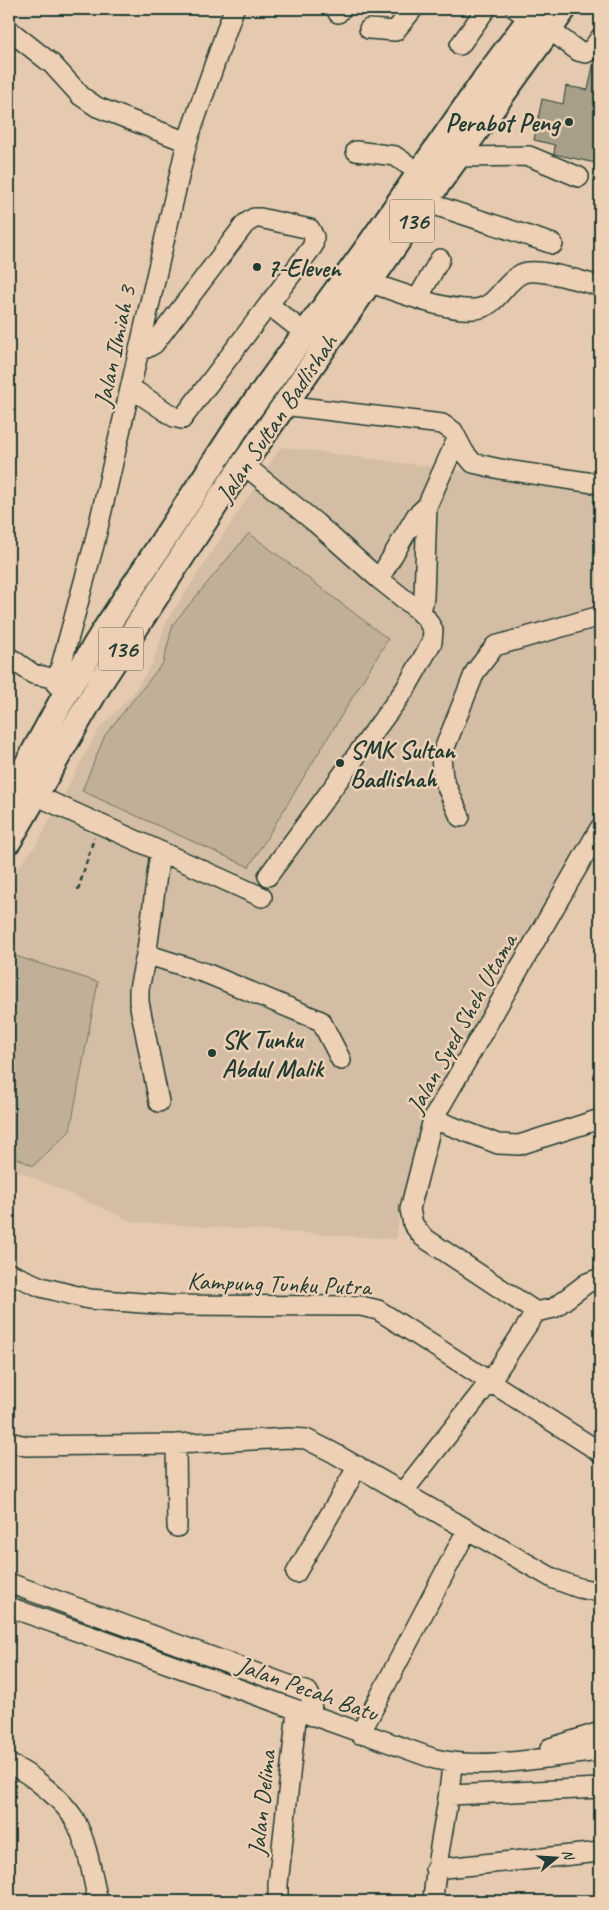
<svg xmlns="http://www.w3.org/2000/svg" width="609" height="1910" font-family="Caveat,sans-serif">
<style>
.built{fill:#d3bda4}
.grass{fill:#c1b098;stroke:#707666}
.building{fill:#a89f89;stroke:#1f3d34}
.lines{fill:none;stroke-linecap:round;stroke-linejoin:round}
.minor-casing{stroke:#1f3d34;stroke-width:22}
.major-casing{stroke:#1f3d34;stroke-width:28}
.path{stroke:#1f3d34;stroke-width:2.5;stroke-dasharray:5 4;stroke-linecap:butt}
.minor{stroke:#eed0b4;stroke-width:19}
.major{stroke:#eed0b4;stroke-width:24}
.poi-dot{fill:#1f3d34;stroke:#eed0b4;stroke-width:2}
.labels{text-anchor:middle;stroke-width:5;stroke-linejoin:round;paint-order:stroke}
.shield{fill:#eed0b4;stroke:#5d695a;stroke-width:1}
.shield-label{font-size:24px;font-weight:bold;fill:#1f3d34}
.poi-label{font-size:25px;font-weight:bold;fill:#1f3d34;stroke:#eed0b4;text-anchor:start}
.street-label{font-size:25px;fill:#1f3d34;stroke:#eed0b4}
</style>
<rect width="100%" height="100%" fill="#e6caaf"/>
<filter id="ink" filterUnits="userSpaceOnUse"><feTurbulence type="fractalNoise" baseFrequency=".02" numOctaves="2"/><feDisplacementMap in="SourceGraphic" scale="10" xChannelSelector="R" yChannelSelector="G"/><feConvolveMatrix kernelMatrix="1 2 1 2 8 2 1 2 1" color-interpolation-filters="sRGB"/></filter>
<g filter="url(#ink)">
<path class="built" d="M281,447L600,489V824L428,1120L402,1201L396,1239L134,1222L9,1167V879L37,844L98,730L132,695L152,664L166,622Z"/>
<path class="grass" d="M249,533L388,639L249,867L82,791L105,735L163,663L173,624Z
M9,954L98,982L70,1131L33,1166L9,1154Z"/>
<path class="building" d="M600,56V164L554,154L555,145L534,140L542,99L563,104L566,86L588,90L594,61Z"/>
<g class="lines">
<g class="minor-casing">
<path id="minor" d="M516,9L531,18
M338,13L341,9
M369,29L395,31L413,9
M549,29L578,51L586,53L593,48L600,38
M9,30L52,64L81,96L97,107L187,142
M460,45L486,9
M356,151L395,156L420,173
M458,157L529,156L579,177
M425,202L553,244
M370,283C400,292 443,311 474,309C497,308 503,283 521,274C536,266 583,282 600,286
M418,298L440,259
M269,305L306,334
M131,388L174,417L182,419L313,246L314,237L310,229L260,218H254L245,224L154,344L147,348L139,349
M283,405L442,424L453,431L464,452L473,463L500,469L600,484
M243,464L316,523L379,579L418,610L426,618L433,630L432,642L406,688L268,876
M379,579L416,516L427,506L457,439
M421,613L424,597L427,506
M9,657L33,674L57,679
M66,693L56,684L94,545L187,142L234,9
M35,795L262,897
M460,817L443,778L441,757L475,672L495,646L600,616
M146,954L208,974L321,1021L341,1060
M159,1102L139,1002V989L147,950L160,852
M433,1119L498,1144L519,1145L600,1119
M9,1273L41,1287L89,1299L169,1305L361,1306L378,1310L600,1452
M536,1312L423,1237L413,1224L410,1209L433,1119L600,828
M536,1312L554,1308L587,1283L600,1278
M9,1442L26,1446L176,1444L288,1438L306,1439L332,1452L554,1579L579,1588L600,1592
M176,1444L177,1527
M403,1492L491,1380L536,1312
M296,1573L358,1466
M9,1583L308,1692L311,1698L312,1716
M9,1607L435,1759C484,1771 550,1756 600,1751
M360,1734L467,1530
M550,1748L600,1732
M9,1764C30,1773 65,1801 76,1822C88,1846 92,1875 98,1901
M450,1795L600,1788
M435,1869L600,1852
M278,1901V1884L297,1711
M433,1901C436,1855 449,1810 452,1763"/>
</g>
<g class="major-casing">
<path id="major" d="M9,797L66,693L102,634L242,420L365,251L487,76L537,9
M9,841L102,680L222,495L425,202L564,9"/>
</g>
<path class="path" d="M78,890L94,838"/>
<use href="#minor" class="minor"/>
<use href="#major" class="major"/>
</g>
</g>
<g class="poi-dot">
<circle cx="569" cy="122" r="5"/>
<circle cx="257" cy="267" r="5"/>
<circle cx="340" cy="763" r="5"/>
<circle cx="212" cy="1053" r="5"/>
</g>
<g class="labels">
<g class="shield">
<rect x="389.5" y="199.5" width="45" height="43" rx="4"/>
<rect x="98.5" y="627.5" width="45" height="43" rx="4"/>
</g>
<g class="shield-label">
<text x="412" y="229">136</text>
<text x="121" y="657">136</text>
</g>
<g class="poi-label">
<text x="559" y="131" text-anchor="end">Perabot Peng</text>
<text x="267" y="276">7-Eleven</text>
<text x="350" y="758">SMK Sultan<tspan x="350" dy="29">Badlishah</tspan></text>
<text x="222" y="1048">SK Tunku<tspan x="222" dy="29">Abdul Malik</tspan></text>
</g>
<g class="street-label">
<text transform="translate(114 346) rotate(-78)" y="9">Jalan Ilmiah 3</text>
<text transform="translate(276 418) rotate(-56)" y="9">Jalan Sultan Badlishah</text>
<text transform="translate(461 1023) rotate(-61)" y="9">Jalan Syed Sheh Utama</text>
<text transform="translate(279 1283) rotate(2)" y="9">Kampung Tunku Putra</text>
<text transform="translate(308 1688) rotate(20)" y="9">Jalan Pecah Batu</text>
<text transform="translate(261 1803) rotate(-84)" y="9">Jalan Delima</text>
</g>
</g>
<rect width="609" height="1910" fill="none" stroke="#eed0b4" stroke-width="30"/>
<rect x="15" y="15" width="579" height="1880" fill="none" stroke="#1f3d34" stroke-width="2" filter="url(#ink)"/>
<g transform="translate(556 1858) rotate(72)" stroke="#eed0b4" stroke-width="4" paint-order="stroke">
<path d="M0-4L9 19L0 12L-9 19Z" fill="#1f3d34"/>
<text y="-8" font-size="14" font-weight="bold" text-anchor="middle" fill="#1f3d34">N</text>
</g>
</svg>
